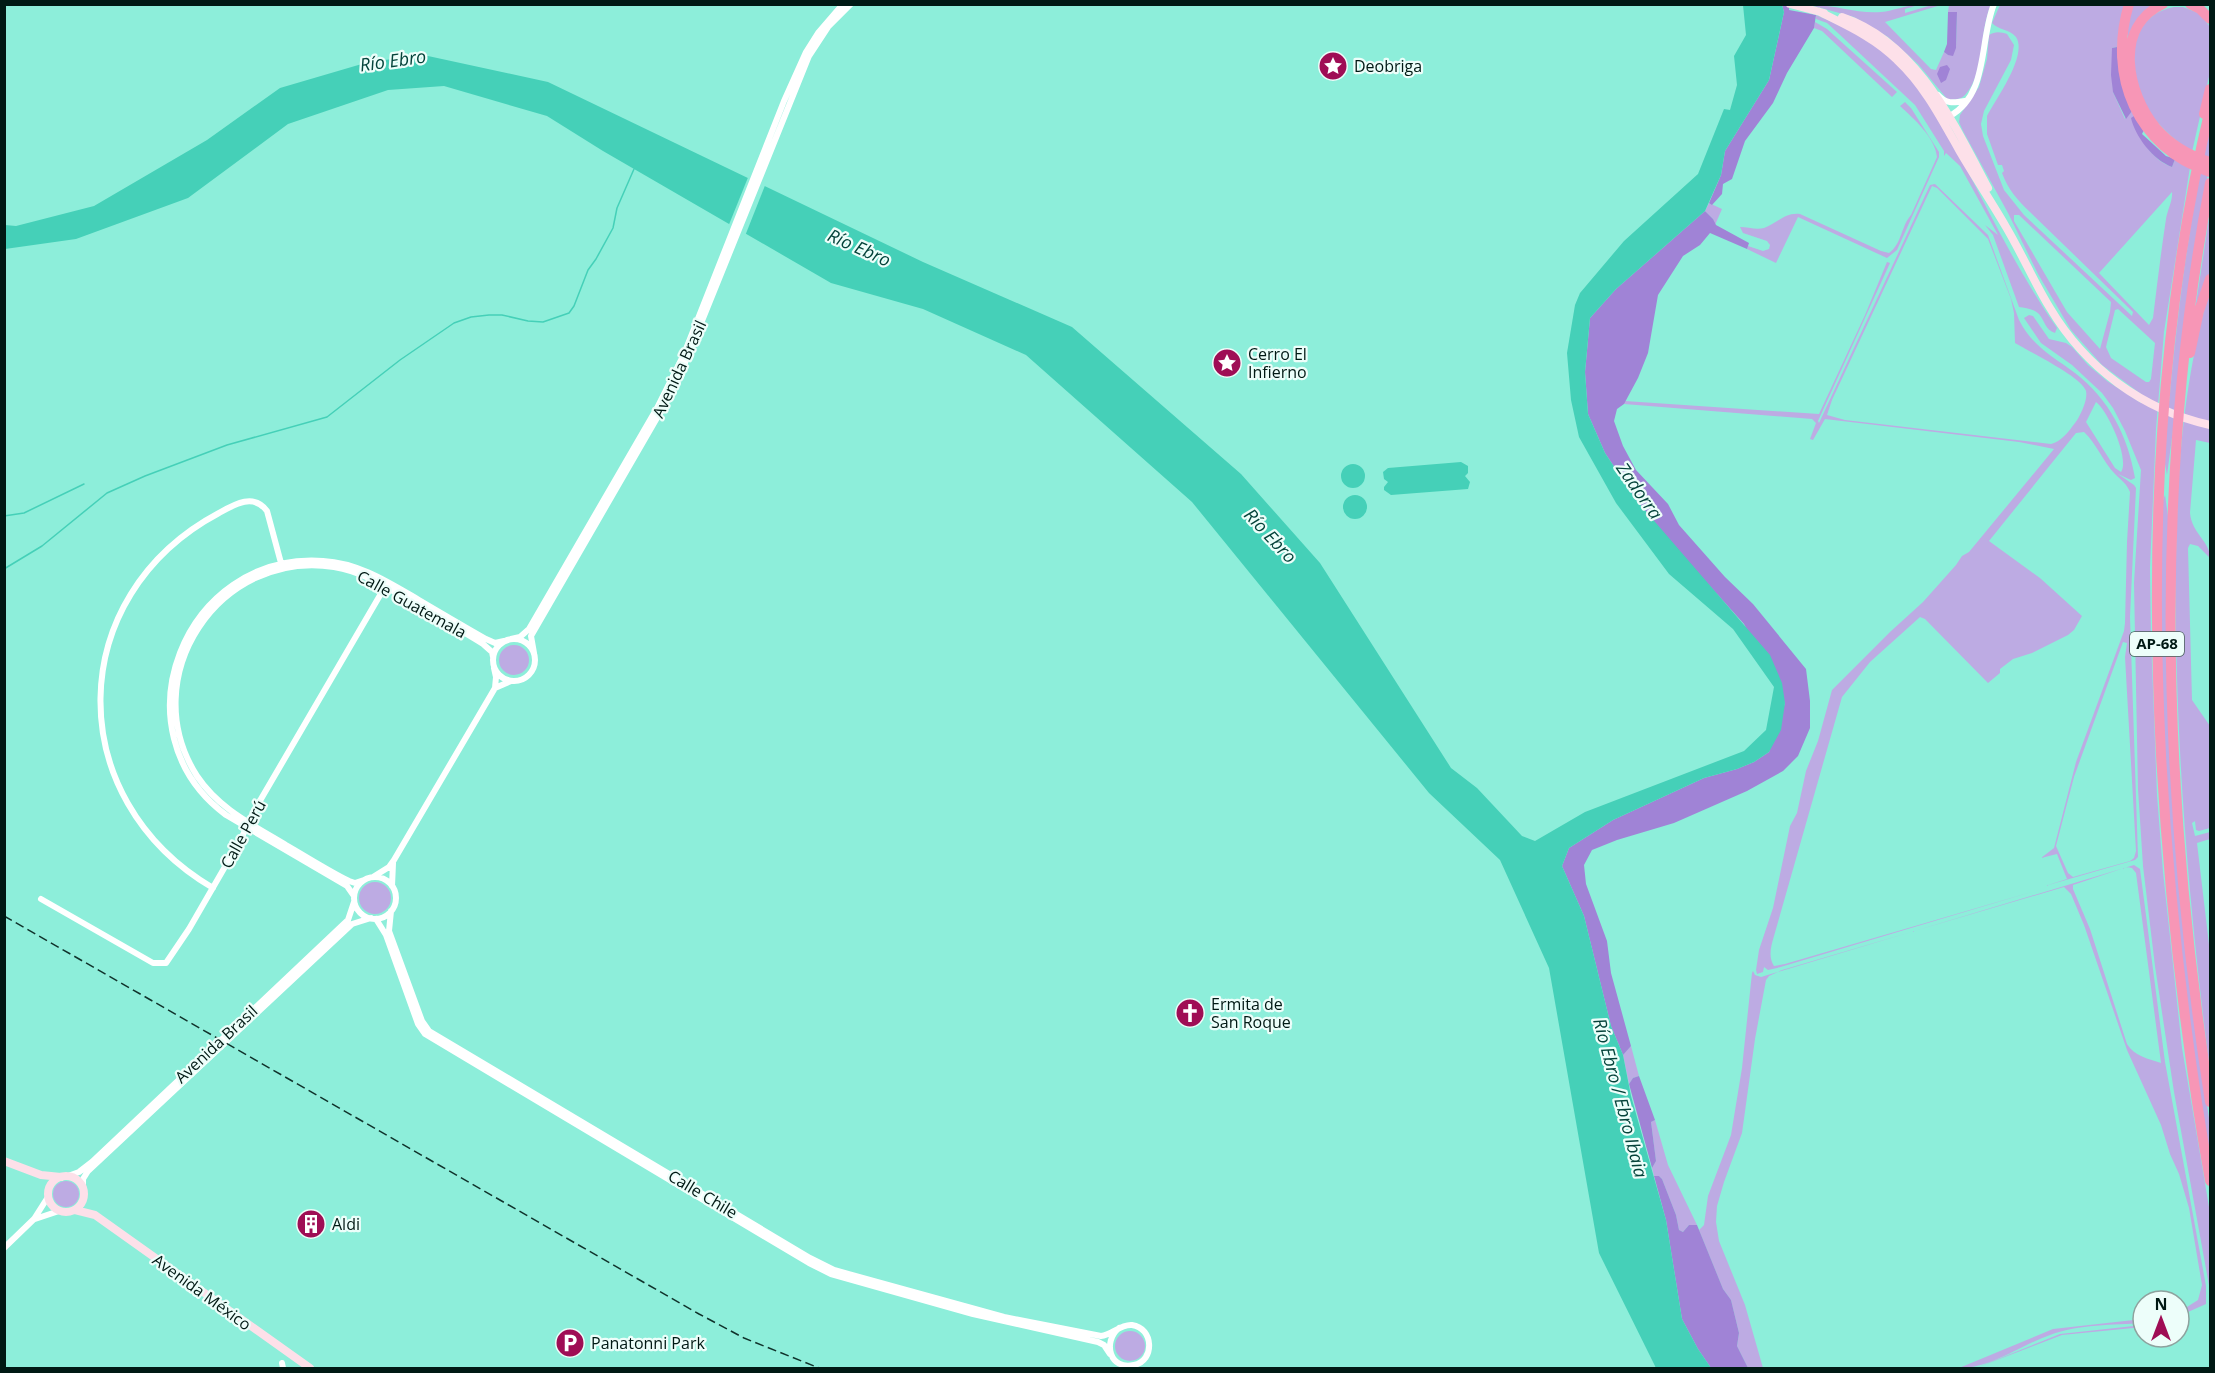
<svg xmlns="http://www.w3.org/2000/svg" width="2215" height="1373" font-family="'Open Sans',sans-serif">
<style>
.green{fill:#bdabe3;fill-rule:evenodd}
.forest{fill:#a083d6}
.water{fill:#45d0b8}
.pier{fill:#8deeda}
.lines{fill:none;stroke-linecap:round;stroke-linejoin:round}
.stream{stroke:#45d0b8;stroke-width:1.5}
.minor{stroke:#fff;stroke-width:6}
.secondary{stroke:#fde0e9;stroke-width:8}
.motorway{stroke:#f796b6;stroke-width:10}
.rail{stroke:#10322b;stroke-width:1.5;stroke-dasharray:9 4.5;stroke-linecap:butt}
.labels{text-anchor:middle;stroke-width:4.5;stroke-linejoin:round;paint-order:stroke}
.shield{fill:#edfefa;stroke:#475e59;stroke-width:1.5}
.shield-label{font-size:15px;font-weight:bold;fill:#001914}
.poi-label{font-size:16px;fill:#001914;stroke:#edfefa;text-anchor:start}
.street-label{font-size:16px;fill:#001914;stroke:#edfefa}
.water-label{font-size:18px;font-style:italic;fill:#04433a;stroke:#edfefa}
</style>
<rect width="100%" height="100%" fill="#8deeda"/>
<path class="green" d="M1810,5C1834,4 1856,14 1881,12C1894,11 1905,5 1918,5L1905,9V13L1932,5H1941L1885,22L1931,69L1936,70L1944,52L1948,55L1956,48L1957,13L1948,12L1949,5H1991C1979,31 1985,74 1965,95C1961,100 1954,99 1948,100L1918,64L1888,37L1854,17Z
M2000,5H2125L2120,22L2117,47L2112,48L2113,92L2125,119L2132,111L2134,116L2133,121C2140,139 2152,160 2172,167L2175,159L2190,167L2164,332L2156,429L2150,568L2151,639L2157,795L2163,872L2182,1048L2210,1213V1291L2174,1092L2155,966L2143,866L2138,789L2134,583L2141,470L2125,431L2113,408L2102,393L2072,365L2041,343L2024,318L2029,315L2033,316L2049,339L2066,343L2072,347L2088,365L2107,381L2141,403L2145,397L2102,365L2071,330L2038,274L2008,213L1963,131L1959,122L1960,115L1979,87L1987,59L1989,35C1995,31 2001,32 2007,34L2014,45L2011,60L1984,111L1981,124L1983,136L2004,190L2024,215L2132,316L2133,312L2030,212C2017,200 2008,189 2002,173L2004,171L2002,165H1998L1987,134V116C1996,99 2028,55 2016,37C2010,29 1998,30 1992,23ZM2172,192C2173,200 2167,211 2166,219C2161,252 2157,285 2153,318L2149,325L2099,273ZM2014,215H2019L2111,302L2110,312L2100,349L2067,312L2014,221ZM2118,309L2155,343L2151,379L2149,382H2146L2111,358L2106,347L2115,310Z
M2132,5H2157L2128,43V13Z
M2174,7H2183L2200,14L2210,27V72L2192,152C2178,142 2165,132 2154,118C2129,83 2120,18 2174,7Z
M1816,15C1844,27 1874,41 1895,61C1926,91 1945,131 1966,168C1994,222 2022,278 2057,328L2055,333C2045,330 2045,321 2039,314C2034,309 2026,308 2019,307L1993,235L1985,225L1998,235L1960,166L1946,153L1944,156V151L1915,105L1839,34L1827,23L1816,19Z
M1815,22L1827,29L1897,92L1892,97L1822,31L1814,28Z
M1905,102L1911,108L1939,152V157L1897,250L1887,258L1798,217L1776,263L1747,249L1748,246L1763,251L1769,249L1770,245L1767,241L1743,233L1740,227C1748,227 1756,230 1764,228C1778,223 1785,212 1800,214L1881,251L1889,253C1902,244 1901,226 1911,215L1937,157C1935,137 1914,119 1900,106Z
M2210,126V163L2205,190L2167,475L2164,458C2174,346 2185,236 2210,126Z
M1935,184L1988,235L2019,320C2033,347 2052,356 2075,373C2109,399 2128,436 2135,478L2131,480L2118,474L2134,485L2136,488L2130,617L2138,857L2135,860L2045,886L2067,879L2057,854L2041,858L2054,848L2076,762L2124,631L2125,623L2127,542L2130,492C2127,484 2121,480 2115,474C2103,462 2097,444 2084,432L2076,433L1989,541L2040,578L2082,616L2074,630L2068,635L2032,653L2013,659L2000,669V673L1988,683L1925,619L1920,617L1870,662L1842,697L1774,936C1771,946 1768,957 1774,966L1785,964L2038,890L1777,968L1768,970L1764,967L1763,972L1757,974L1756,970L1759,950L1773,908L1790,826L1797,813L1806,771L1818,741L1832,690L1890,632L1923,602L1956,565L1962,556L1969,552L2054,449L2019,442L1825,419L1813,440L1810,439L1816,423L1812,419L1624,404L1625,401L1819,414L1865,315L1887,262L1890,263L1818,421L1819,423L1930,185ZM1932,186L1937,188L1988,239L2011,299L2014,313L2015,343C2030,352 2078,375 2085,389C2090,396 2080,417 2075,423C2069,431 2061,442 2051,444L1845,420L1827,415L1832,400ZM2096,402C2108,411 2130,459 2121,472L2115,468L2086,422ZM2123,642L2127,643L2125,657L2136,851L2134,858L2130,861L2073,877L2068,873L2056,846L2057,842L2074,777Z
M1709,203L1722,209L1715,225L1713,219L1705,211Z
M2210,212V274L2194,317Z
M2210,290V422L2201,426L2210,429V443L2196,440L2190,513C2192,534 2210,541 2210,558L2198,546L2190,544L2188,548L2192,700L2210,726V828L2199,831L2196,830L2195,821L2192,823L2195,836L2210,832V839L2197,843L2210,953V1070C2191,924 2178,778 2176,631C2175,518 2177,399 2210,290Z
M2165,495L2168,516V645L2203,1077L2210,1125V1160C2186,1009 2167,856 2162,703C2160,638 2161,573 2161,507Z
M499 660a15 15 0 1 1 30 0a15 15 0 1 1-30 0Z
M2134,865L2140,869L2165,1062L2206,1286V1304L2179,1316V1312L2198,1300L2202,1285L2189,1208L2179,1174L2170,1154L2161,1125L2127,1050L2084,925L2071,894L2064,887L1782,970L1769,976L1766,980L1755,1039L1742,1133L1724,1182L1717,1206L1716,1222L1719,1241L1745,1305L1763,1368H1748L1737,1346L1739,1333L1731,1300L1723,1289L1699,1230L1704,1225L1708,1196L1731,1135L1742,1068L1752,973L1753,971L1755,975L1761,977ZM2127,867L2132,868L2136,873L2161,1063C2149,1059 2134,1056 2127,1044L2090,929L2073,889V885Z
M359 898a16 16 0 1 1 32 0a16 16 0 1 1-32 0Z
M1631,1046L1639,1076L1633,1078L1629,1084L1623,1055Z
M1655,1120L1668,1165L1697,1225H1689L1683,1232L1679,1230L1676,1215L1662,1179L1659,1176H1654L1652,1168L1656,1161L1651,1122Z
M53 1194a13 13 0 1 1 26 0a13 13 0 1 1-26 0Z
M2143,1319V1323C2113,1325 2079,1324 2050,1335C2021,1345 1990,1369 1959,1368L2053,1329Z
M2143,1325V1327L2062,1335L1976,1368L2060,1334Z
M1115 1346a15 15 0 1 1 30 0a15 15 0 1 1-30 0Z"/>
<path class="forest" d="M1782,5H1789V10L1816,15L1814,28L1787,73L1773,103L1745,141L1732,179L1723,184L1722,194L1712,205L1709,203L1721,175L1725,151L1769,80L1784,12Z
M1948,12H1957L1956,48L1953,56L1948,55L1944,52L1947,44Z
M2117,47C2118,70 2122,89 2132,111L2126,119L2113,92L2111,75L2112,48Z
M1947,65L1950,69L1946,80L1941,83L1937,74L1940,67Z
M2134,116L2144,130L2142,134L2166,156L2175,159L2172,167C2153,160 2135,136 2131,118Z
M1705,211L1713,219L1716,225L1749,243L1747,249L1710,233L1700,245L1683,256L1658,295L1648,353L1638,378L1624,404L1617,409L1614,421L1623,446L1636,470L1668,504L1679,525L1725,577L1753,604L1806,669L1810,701V728L1798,756L1783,771L1747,791L1674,823L1617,840L1592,850L1584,865L1586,884L1607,941L1611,973L1631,1046L1623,1055L1611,1026L1584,916L1562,866L1569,848L1613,820L1704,778L1737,769L1754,762L1769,752L1785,703L1744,624L1681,554L1637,501L1605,453L1588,414L1585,372L1590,318L1616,289Z
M1639,1076L1655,1120L1651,1122L1656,1161L1652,1168L1629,1084L1633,1078Z
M1654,1176H1659L1662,1179L1676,1215L1679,1230L1683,1232L1689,1225H1697L1723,1289L1731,1300L1739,1333L1737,1346L1748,1368H1711L1698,1349L1682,1319L1666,1220Z"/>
<path class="water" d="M1743,5H1782L1784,12L1769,80L1725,151L1721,175L1705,211L1616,289L1590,318L1585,372L1588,414L1605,453L1637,501L1770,655L1782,683L1785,703L1781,730L1769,752L1754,762L1737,769L1704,778L1613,820L1569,848L1562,866L1584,916L1611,1026L1623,1055L1631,1096L1666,1220L1682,1319L1698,1349L1711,1368H1656L1599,1253L1549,968L1500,860L1429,793L1192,502L1026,355L923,309L831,283L603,151L547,116L444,86L388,90L288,124L188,198L76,239L5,249V225L16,226L94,206L207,140L280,88L372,61L428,56L548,82L923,262L1072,327L1241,474L1320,563L1451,768L1477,788L1522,836L1535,841L1585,812L1744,751L1766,730L1774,687L1733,629L1669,574L1616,503L1579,437L1571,400L1567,353L1575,305L1580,293L1624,241L1698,174L1724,109L1730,110L1737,85L1734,56L1746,35Z
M1461,462L1468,466V473L1465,476L1470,482L1468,489L1391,495L1384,490V487L1388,482L1384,479L1383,472L1388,468Z
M1341 476a12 12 0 1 1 24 0a12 12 0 1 1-24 0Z
M1343 507a12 12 0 1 1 24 0a12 12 0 1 1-24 0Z"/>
<path class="pier" d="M749,175L766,183L745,236L728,227Z"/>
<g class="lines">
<path class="stream" d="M4,516L24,513L84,484
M4,569L42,546L107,493L145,476L227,445L327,417L400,360L454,323L471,317L489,315H502L528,321L543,322L569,313L574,306L588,270L596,259L613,228L617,208L634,169"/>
<path class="minor" d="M1938,95C1946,104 1953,103 1965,101
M1947,115L1950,116C1989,94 1979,41 1994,4
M511,639L520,637L529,629L657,408L684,354L784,101L806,52L818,33L843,4
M493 660a21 21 0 1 1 42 0a21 21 0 1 1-42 0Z
M534,653L531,636L661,411L683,368L809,56L828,27L851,4
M495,688L511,681
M373,877L389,867L394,860L495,688L496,677L494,668
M354 898a21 21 0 1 1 42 0a21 21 0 1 1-42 0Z
M364,880L355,883L349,881C327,870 307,857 286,845C253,825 219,809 197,776C134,677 219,549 334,567C366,572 392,591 420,607C441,619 462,631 483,644L492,652L493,657
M392,886L393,863
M213,888C61,799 63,596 219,513C235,504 254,493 267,511L281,563
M354,896L347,886L226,815C113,731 184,551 323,561C359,563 388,582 419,600C441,613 463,626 486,639L495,643L504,641
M41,899L153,963H166L189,929L241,839L254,811L386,585
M391,911L389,931L422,1021L429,1031L810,1258L834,1270L1004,1317L1101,1336C1112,1335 1120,1324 1132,1325C1154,1328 1155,1361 1134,1365C1110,1371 1102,1342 1119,1328
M376,919L386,935L418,1024L425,1034L809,1263L831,1274L973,1314L1098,1342L1104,1345L1110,1354
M68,1176L79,1172L92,1162L348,920L354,902
M83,1187V1179L88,1171L352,924L371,918
M35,1219L59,1211
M4,1248L34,1219L48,1197
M282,1363L283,1368"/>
<path class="secondary" d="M1790,4L1824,13
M1820,12C1848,26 1875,38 1897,60C1924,85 1941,118 1959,150C1974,176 1991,201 2006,227C2022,254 2034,282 2050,308C2085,367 2142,410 2210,425
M1842,17C1917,42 1954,124 1988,188
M4,1161L41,1175L61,1177
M48 1194a18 18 0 1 1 36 0a18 18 0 1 1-36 0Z
M75,1210L95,1215L310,1368"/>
<path class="motorway" d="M2129,4C2107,76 2137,148 2210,172
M2163,4C2113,27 2127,93 2156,128C2170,144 2190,156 2210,162
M2190,4L2200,9L2210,19
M2210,109C2159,321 2150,538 2161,755C2169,898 2185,1040 2210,1181
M2204,114L2210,89
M2210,183C2152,485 2163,799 2210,1102
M2190,353L2199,311L2210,279"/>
<path class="rail" d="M4,916L699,1314L744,1338L819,1368"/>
</g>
<defs>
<g id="sight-disc" transform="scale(1.5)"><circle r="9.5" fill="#9f0d55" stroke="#edfefa"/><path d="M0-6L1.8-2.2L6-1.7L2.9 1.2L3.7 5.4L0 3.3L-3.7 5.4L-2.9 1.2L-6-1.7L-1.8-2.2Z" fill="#fff"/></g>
<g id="church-disc" transform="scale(1.5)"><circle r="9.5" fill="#9f0d55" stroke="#edfefa"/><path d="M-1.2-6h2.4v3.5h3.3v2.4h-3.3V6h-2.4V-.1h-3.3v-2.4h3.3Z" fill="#fff"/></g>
<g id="building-disc" transform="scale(1.5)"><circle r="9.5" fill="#9f0d55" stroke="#edfefa"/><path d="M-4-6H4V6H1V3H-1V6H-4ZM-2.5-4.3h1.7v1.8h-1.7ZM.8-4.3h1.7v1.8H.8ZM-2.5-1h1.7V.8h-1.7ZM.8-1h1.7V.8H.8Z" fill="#fff"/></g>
<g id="parking-disc" transform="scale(1.5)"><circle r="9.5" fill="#9f0d55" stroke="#edfefa"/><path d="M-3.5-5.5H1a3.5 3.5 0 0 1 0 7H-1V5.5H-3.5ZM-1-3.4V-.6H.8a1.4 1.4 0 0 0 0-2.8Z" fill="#fff"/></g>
</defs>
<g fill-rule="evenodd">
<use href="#sight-disc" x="1333" y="66"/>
<use href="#sight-disc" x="1227" y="363"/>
<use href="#church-disc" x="1190" y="1013"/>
<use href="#building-disc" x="311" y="1224"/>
<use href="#parking-disc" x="570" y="1343"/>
</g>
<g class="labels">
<rect class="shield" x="2130" y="632" width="54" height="24" rx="4.5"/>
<g class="shield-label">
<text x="2157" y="649">AP-68</text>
</g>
<g class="poi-label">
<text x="1354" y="72">Deobriga</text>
<text x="1248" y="360">Cerro El<tspan x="1248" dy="18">Infierno</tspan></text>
<text x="1211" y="1010">Ermita de<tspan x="1211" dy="18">San Roque</tspan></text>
<text x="332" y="1230">Aldi</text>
<text x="591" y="1349">Panatonni Park</text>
</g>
<g class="street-label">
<text transform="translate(679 369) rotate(-65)" y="6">Avenida Brasil</text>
<text transform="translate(412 604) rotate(29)" y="6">Calle Guatemala</text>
<text transform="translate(243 834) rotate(-61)" y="6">Calle Perú</text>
<text transform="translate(216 1044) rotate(-43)" y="6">Avenida Brasil</text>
<text transform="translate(703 1194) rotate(31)" y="6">Calle Chile</text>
<text transform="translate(202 1292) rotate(36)" y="6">Avenida México</text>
</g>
<g class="water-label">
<text transform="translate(393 61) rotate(-8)" y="6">Río Ebro</text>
<text transform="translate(859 248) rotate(24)" y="6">Río Ebro</text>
<text transform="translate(1639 491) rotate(55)" y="6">Zadorra</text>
<text transform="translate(1270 536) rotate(47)" y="6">Río Ebro</text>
<text transform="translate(1620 1098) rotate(75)" y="6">Río Ebro / Ebro Ibaia</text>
</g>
</g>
<rect width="2215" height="1373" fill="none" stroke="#001914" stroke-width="12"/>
<g transform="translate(2161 1319)"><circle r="28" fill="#edfefa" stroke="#8ea29e" stroke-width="1.5"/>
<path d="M0-4.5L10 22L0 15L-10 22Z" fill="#9f0d55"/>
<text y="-9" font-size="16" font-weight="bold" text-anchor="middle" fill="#001914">N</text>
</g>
</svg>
